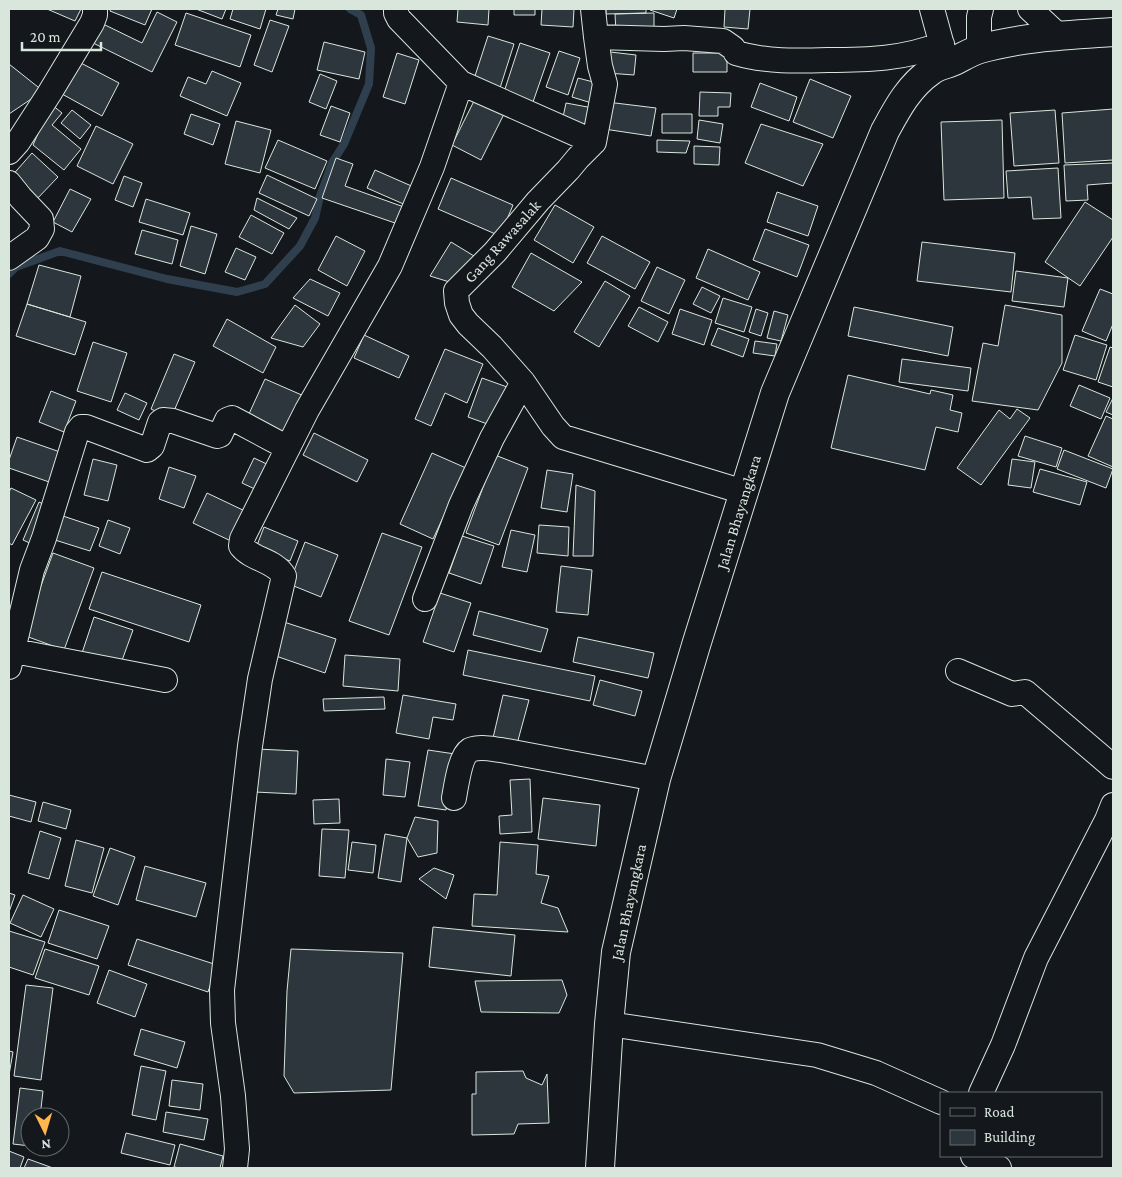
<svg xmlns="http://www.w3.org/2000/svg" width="1122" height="1177" font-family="'Crimson Pro',serif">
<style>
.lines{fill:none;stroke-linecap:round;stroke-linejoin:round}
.stream{stroke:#2f3f4d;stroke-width:8}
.building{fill:#2c363c;stroke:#d8e6dc}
.minor-casing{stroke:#d8e6dc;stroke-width:26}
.trunk-casing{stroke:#d8e6dc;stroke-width:30}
.minor{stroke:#14181c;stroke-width:24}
.trunk{stroke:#14181c;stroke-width:28}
.labels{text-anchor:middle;stroke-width:4;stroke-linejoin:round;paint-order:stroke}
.street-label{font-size:16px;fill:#d8e6dc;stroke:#14181c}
</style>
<rect width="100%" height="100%" fill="#14181c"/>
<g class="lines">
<path class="stream" d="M9,274L16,267L60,251L167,279L237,292L265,284L300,246L315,218L320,196L332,163L344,144L369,84L371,48L361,15L350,9"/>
</g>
<path class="building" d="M47,9H81L75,21Z
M111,9H152L145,25L110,11Z
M196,9H226L222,19Z
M233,9H266L260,29L230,19Z
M278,9H295L293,19L276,15Z
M458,9H489L488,25L457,22Z
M514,9H535V15H514Z
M542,9H574L573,27L541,25Z
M606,9H646V13L606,14Z
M650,9H677L674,18L650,10Z
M725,9H750L748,29L724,27Z
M157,12L177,22L152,72L91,42L101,23L142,43Z
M186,13L251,35L240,67L175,45Z
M654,13V32H616L615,14Z
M270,20L289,26L272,72L254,65Z
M488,36L514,44L500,88L474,79Z
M324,42L365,52L359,79L317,70Z
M520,43L550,53L533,102L504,92Z
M559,51L580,58L568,95L546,87Z
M602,51L636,55L634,75L607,73Z
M397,53L419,60L405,104L383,97Z
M693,53H727V72H693Z
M79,62L119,83L102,116L62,94Z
M9,64L43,91L9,114Z
M212,71L241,83L227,116L180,96L188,77L206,84Z
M320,74L337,81L326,109L309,102Z
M578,78L601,84L595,104L572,97Z
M810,79L851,96L833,138L793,122Z
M760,83L797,97L789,121L751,107Z
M700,92L731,93L730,107H718V116H699Z
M475,99L504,114L481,160L452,145Z
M607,102L656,108L651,136L604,129Z
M566,103L593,108L590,127L562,122Z
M51,104L62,113L52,125L81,149L64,170L33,145Z
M331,106L350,113L340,142L320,135Z
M1113,109V160L1065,163L1062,113Z
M72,110L91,125L80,139L61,123Z
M1055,110L1059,163L1014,166L1010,113Z
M191,114L220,124L213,145L184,134Z
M662,114H692V133H662Z
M699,120L723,124L720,143L697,139Z
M1002,120L1004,198L944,200L941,122Z
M236,121L271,130L260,173L225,164Z
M761,124L823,144L803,186L745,163Z
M96,126L133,144L113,184L77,166Z
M278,140L327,161L315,189L265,168Z
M657,140L690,141L686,153L657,152Z
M694,146L720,147L719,165L694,164Z
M32,153L58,177L35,201L10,178Z
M336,158L353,164L345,186L404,207L398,224L322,198Z
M1113,163V183L1087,185L1088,200L1066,201L1064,165Z
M1058,168L1061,218L1033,219L1031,197L1008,198L1006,171Z
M375,170L416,188L408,206L367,188Z
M267,175L317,199L309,216L259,193Z
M124,176L142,183L133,207L115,200Z
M451,178L513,205L500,236L438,209Z
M70,189L91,199L72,232L53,222Z
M777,192L818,206L808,236L767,222Z
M257,198L297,218L289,229L254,210Z
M146,199L190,213L183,235L139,222Z
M1085,202L1113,220V237L1080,286L1045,262Z
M555,205L594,227L573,263L534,240Z
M251,215L284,233L272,254L239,237Z
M191,226L217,234L205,274L180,266Z
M765,229L809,245L797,277L753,260Z
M142,230L178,240L172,264L135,254Z
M336,236L365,251L347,286L318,270Z
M602,236L650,262L635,289L587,263Z
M451,242L474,256L456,284L430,276Z
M922,242L1015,253L1011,292L917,281Z
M236,248L256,257L245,280L225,272Z
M708,249L760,272L748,300L696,278Z
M531,253L582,282L554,311L512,287Z
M39,265L81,276L70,317L27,304Z
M657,267L685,280L669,314L641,301Z
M1016,271L1068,278L1064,307L1012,301Z
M310,279L340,293L328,316L293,298Z
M605,281L630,296L599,347L574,332Z
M702,287L720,296L711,313L693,304Z
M1100,289L1113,294V324L1106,341L1082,331Z
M723,298L752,307L744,332L715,323Z
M27,304L86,322L75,355L16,336Z
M295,305L320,324L303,347L271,338Z
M1005,305L1062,315V363L1038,410L972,401L983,343L998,346Z
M639,307L668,322L658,342L628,326Z
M854,307L953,327L948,356L848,336Z
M680,309L712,320L704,345L672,334Z
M756,309L768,313L761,336L749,332Z
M774,311L788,315L781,341L767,338Z
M227,319L276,347L263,373L213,346Z
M718,328L749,339L743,357L711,345Z
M364,335L409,356L399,378L354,358Z
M1075,335L1107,345L1096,380L1063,370Z
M755,341L777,344L775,356L753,353Z
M93,342L127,353L111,402L77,391Z
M1110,347L1113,348V387L1098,382Z
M445,349L483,364L467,403L445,393L431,426L415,419Z
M174,354L195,362L171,418L151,409Z
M902,359L971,368L968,391L899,382Z
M848,375L930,394L931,390L953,395L950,410L962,413L958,432L936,427L925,470L831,448Z
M482,378L507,387L493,426L468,417Z
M265,379L304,396L286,434L248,416Z
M1079,385L1110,398L1101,419L1070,406Z
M51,391L76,401L64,432L39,422Z
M125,393L147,403L139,420L117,410Z
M1113,398V415L1106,412Z
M1017,409L1030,418L981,485L957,468L999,410L1010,419Z
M1106,416L1113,419V467L1088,456Z
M314,433L368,460L357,482L303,455Z
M1025,436L1062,448L1056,467L1018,456Z
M17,437L63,453L52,483L9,468V460Z
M1064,450L1113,469L1106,488L1057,469Z
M432,453L466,468L433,539L400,524Z
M495,455L528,468L499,545L466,533Z
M254,458L271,466L259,491L242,483Z
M93,459L117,465L108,501L84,495Z
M1012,459L1035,462L1031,488L1008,485Z
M169,467L196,476L184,508L159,499Z
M1040,469L1087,482L1080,505L1033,492Z
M547,470L573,474L567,512L541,508Z
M576,485L595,491L593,556H573Z
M11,488L36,500L12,545L9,543V492Z
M207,493L247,512L233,542L193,523Z
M39,502L50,507L34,545L23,540Z
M63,516L99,528L90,551L55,540Z
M108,520L130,528L120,554L99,546Z
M539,525L569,527L568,556L537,553Z
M264,527L298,541L290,561L256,548Z
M511,530L535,535L527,572L502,567Z
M382,533L422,547L389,635L349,621Z
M462,536L494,546L481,584L449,573Z
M305,542L338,555L321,597L289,584Z
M53,553L94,568L64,650L23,635Z
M561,566L592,570L588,615L556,612Z
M102,572L201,605L189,642L89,609Z
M440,593L471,603L454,652L423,642Z
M479,611L548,629L541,652L473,635Z
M94,617L133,630L120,666L82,653Z
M284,622L336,639L325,673L273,655Z
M578,637L654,653L648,678L573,662Z
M468,650L595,676L590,701L463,675Z
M345,655L400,659L398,691L343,686Z
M600,680L642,691L635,716L593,705Z
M403,695L456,704L453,720L433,717L429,739L396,733Z
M503,695L529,700L517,744L493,738Z
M384,697L385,709L324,711L323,699Z
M257,749L298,751L296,794L255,792Z
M428,750L455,754L446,810L418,806Z
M386,759L410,762L405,797L383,795Z
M530,779L532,832L500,834L499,816L512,815L510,780Z
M9,795L36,802L31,822L9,816Z
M543,798L600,805L596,846L538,839Z
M339,799L340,823L314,824L313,800Z
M43,802L71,810L66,829L38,821Z
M415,817L438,821L437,853L418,857L407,838Z
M322,829L349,830L345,878L319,876Z
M40,831L61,838L49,879L28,873Z
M385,834L407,838L401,882L378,878Z
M76,840L104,848L92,893L65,886Z
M352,842L376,845L373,873L348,870Z
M500,842L538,845L536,874L549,876L541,903L558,908L568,932L472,926L474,894L497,895Z
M110,848L135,857L118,905L93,896Z
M145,866L206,883L196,917L136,900Z
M434,868L454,875L446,899L419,879Z
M9,893L15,895L9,912Z
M23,895L54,909L41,937L10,923Z
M59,910L109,926L97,959L48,943Z
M433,927L515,935L511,976L429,967Z
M9,931L45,942L33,975L9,967Z
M137,939L217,965L208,992L128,965Z
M45,949L99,966L89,995L35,978Z
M291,949L403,953L391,1090L294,1093L284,1076L287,991Z
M109,970L147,984L135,1017L97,1003Z
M562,980L567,995L559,1013L481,1012L475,981Z
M26,985L53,988L41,1080L14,1076Z
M141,1029L185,1042L177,1068L134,1055Z
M9,1051L13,1052L9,1075Z
M141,1066L166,1071L156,1120L132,1115Z
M523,1071L526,1078L542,1085L547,1074L549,1123L518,1124L514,1134L472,1135V1094H476V1072Z
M172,1080L203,1084L200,1110L169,1106Z
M20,1088L43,1091L40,1117H30V1146L13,1144Z
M166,1112L208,1119L204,1140L163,1132Z
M126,1133L175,1145L170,1165L121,1153Z
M180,1144L223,1156L220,1168H180L174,1167Z
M9,1151L24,1157L20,1168H9Z
M28,1159L53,1168H24Z"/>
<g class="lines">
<g class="minor-casing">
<path id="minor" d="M396,9V13L399,19L461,83L594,142L578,158L568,170L538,201L495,252L456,291L457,303L461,315L468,324L492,347L523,382L553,426L563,437L744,492
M593,9L596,37L600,66L605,84L594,142
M932,9L946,60
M1030,9L1059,36
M596,37L664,39L684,38L723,41L733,48L736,53C766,62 797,61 828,60C868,60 904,59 942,44
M979,50V17L981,9
M9,152L18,142L49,94L92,23L95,15V9
M9,183L21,198L41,219L42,229L37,238L9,258
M425,599L461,505L492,438L523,382
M9,650L165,680
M9,667L32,570L44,538L77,432L81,427H86L147,450L152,446L160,422L163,420L173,421L217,436L220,435L227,420L232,418L288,448
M958,671L1012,694L1025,692L1113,767
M454,798C456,787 460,756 470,750C480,746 492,749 501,750L656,779
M609,1024L817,1055L876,1073L941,1102
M981,1093L1003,1045L1036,958L1107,820L1113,805
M973,1156L999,1168
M235,1168L237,1149L233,1096L223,1023L222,990L250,746L260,679L284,576C275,560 252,560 241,546L242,539L307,410L390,266L432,167L461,83"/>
</g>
<g class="trunk-casing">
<path id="trunk" d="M600,1168L609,1024L616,952L656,779L697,642L775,393L885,131C897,109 909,86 931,71C937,66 945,65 952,62C961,58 970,52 980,49C1021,37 1070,35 1113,32"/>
</g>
<use href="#minor" class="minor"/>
<use href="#trunk" class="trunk"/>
</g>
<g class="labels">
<g class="street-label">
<text transform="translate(502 241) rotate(-48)" y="6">Gang Rawasalak</text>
<text transform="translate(738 512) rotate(-73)" y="6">Jalan Bhayangkara</text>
<text transform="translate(628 902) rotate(-78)" y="6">Jalan Bhayangkara</text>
</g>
</g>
<rect width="1122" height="1177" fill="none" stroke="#d8e6dc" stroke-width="20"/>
<rect x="940" y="1092" width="162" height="65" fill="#14181c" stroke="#626a69"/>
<rect x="950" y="1108" width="25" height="8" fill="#14181c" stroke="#626a69"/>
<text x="984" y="1117" font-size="15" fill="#d8e6dc">Road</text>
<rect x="950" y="1130" width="25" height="15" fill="#2c363c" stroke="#626a69"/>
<text x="984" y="1142" font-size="15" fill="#d8e6dc">Building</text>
<g transform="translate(45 1132) rotate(175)"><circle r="24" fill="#14181c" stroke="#626a69"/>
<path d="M0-4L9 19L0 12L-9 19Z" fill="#ffb74d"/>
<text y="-8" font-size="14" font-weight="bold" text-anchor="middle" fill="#d8e6dc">N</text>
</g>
<path d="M22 42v8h79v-8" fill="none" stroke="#d8e6dc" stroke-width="2.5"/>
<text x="30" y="42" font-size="15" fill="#d8e6dc" stroke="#14181c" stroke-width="4" paint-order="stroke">20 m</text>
</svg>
